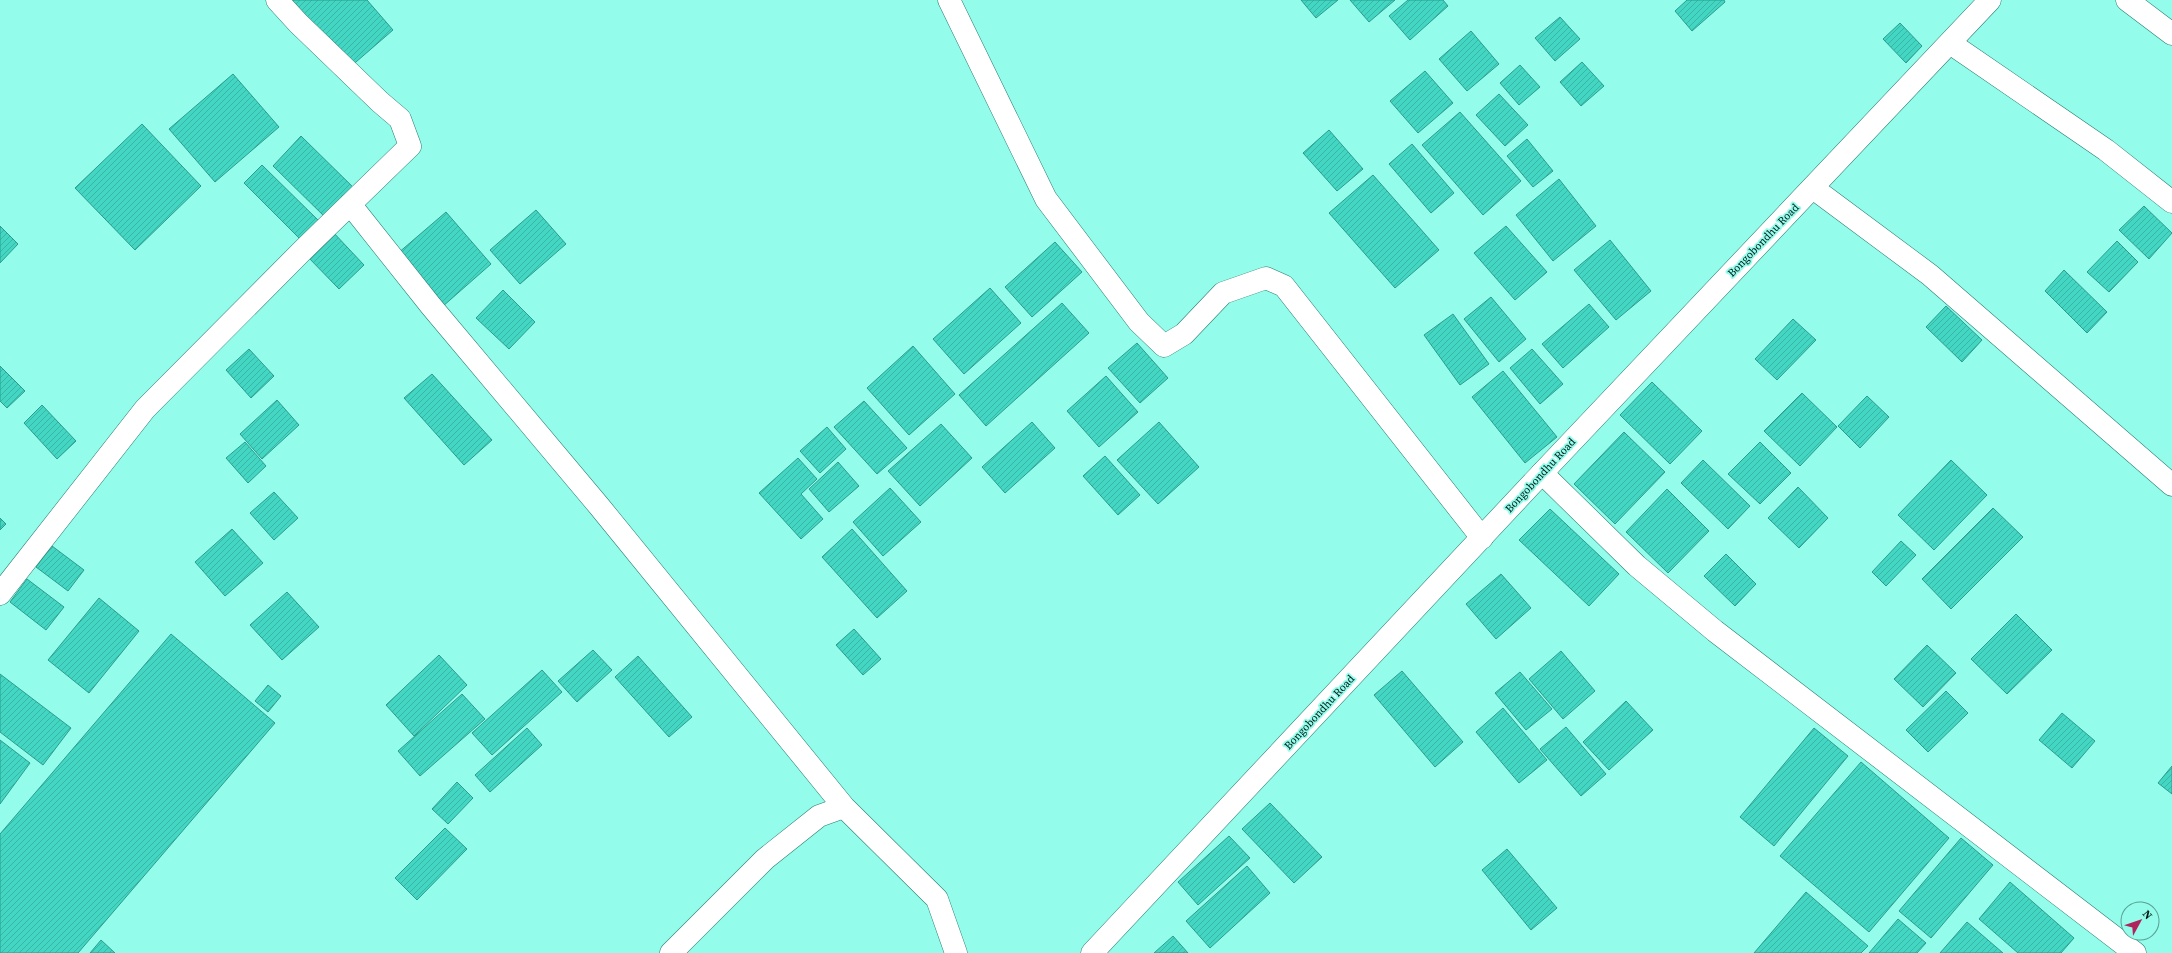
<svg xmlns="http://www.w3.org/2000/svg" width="2172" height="953" font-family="'Source Serif 4',serif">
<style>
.building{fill:url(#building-hatch);stroke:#2b9d8e}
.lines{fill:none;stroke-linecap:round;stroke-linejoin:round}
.minor-casing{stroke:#2a7d72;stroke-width:23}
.tertiary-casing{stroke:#2a7d72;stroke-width:23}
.minor{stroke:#fff;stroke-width:22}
.tertiary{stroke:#fff;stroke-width:22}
.labels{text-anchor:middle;stroke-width:3.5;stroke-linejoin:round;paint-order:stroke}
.street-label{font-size:11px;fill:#021814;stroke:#93fceb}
</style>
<defs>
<pattern id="building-hatch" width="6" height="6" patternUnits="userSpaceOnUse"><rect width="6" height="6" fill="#43d6c2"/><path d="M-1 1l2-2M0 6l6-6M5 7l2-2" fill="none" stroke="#39b7a6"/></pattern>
</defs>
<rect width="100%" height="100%" fill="#93fceb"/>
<path class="building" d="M290,0H367L393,30L349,68Z
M1301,0H1338L1316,18Z
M1350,0H1395L1369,22Z
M1408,0H1443L1448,6L1410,40L1389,16Z
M1687,0H1724L1725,2L1692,31L1675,11Z
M1560,17L1580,39L1555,61L1535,38Z
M1900,23L1922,46L1906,63L1883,39Z
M1471,31L1499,64L1467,91L1439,59Z
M1582,62L1604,86L1581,106L1560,82Z
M1520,65L1540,87L1519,105L1500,83Z
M1425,71L1453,103L1418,133L1390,101Z
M233,74L279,127L215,182L169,129Z
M1499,94L1528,125L1505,146L1476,115Z
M1460,112L1521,181L1483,215L1422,145Z
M142,124L201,186L135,250L75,188Z
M1329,130L1363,169L1337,191L1303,153Z
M301,136L358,192L329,221L273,166Z
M1527,139L1553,171L1533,187L1507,156Z
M1412,144L1454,193L1431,213L1389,164Z
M262,165L320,222L302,241L244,183Z
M1373,175L1439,250L1395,288L1329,213Z
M1559,179L1596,226L1553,261L1516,215Z
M2144,206L2172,233L2149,259L2119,230Z
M536,210L566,244L520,284L490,250Z
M446,212L491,264L442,307L397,254Z
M0,226L18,244L0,263Z
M1506,226L1547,272L1515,300L1474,253Z
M332,231L364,265L339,289L307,256Z
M1610,240L1651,291L1616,320L1574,270Z
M2117,241L2138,262L2109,292L2087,272Z
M1055,242L1082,272L1032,317L1005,287Z
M2064,270L2107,312L2087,333L2045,291Z
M990,288L1021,323L964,374L933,339Z
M503,290L535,322L509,349L476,318Z
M1491,297L1526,339L1499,362L1464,319Z
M1062,303L1089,333L986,426L959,395Z
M1589,304L1609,327L1563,368L1542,344Z
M1946,306L1982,340L1962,362L1926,327Z
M1453,314L1489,364L1460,385L1424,335Z
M1793,319L1816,340L1777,380L1755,359Z
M1137,343L1168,378L1140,403L1108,368Z
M913,346L955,394L909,435L867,388Z
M249,349L274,376L251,398L226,370Z
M1532,349L1563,384L1540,404L1510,368Z
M0,366L25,391L7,408L0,401Z
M1503,371L1557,437L1525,463L1472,397Z
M432,374L492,440L464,465L404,398Z
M1106,376L1138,412L1099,447L1067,411Z
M1652,382L1702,431L1670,464L1620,415Z
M1802,393L1837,427L1800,466L1764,431Z
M1867,396L1889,417L1860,448L1838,426Z
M277,400L299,425L262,459L240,434Z
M864,401L907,448L877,474L834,427Z
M42,405L76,441L57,459L24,423Z
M1032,422L1055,448L1005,493L982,467Z
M1159,422L1199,467L1158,504L1117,460Z
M941,424L972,458L920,506L888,471Z
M827,427L846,449L820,473L800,451Z
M1624,432L1665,472L1615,524L1574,484Z
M245,442L266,466L248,483L226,458Z
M1760,442L1791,473L1760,504L1728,474Z
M1105,456L1140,495L1118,515L1083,476Z
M798,458L817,479L801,494L823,519L801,539L759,493Z
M1703,460L1750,506L1728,529L1681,483Z
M1951,460L1987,495L1934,550L1898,515Z
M838,462L859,486L829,512L809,489Z
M1798,487L1828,518L1799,548L1768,518Z
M890,488L921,522L883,556L853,522Z
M1667,489L1709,531L1668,573L1626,532Z
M274,492L298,518L274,540L250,513Z
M1993,508L2023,537L1951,609L1922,579Z
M1550,509L1619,574L1589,606L1519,540Z
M0,518L6,524L0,530Z
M232,529L263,563L225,596L195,562Z
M852,529L907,591L877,618L822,557Z
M1901,541L1916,555L1886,586L1872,572Z
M52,546L84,570L68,591L36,567Z
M1726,554L1756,584L1735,606L1704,576Z
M1501,574L1531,608L1496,639L1466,604Z
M27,579L64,607L46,630L10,602Z
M287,592L319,627L282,660L250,625Z
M99,598L139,631L89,693L48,660Z
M2016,614L2052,650L2007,694L1971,659Z
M854,629L881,659L863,675L836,645Z
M171,634L275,723L78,953H0V834Z
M1927,645L1956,673L1923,707L1894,679Z
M593,650L612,670L577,702L558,681Z
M1561,651L1595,691L1563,719L1529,679Z
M439,655L467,685L414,736L386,705Z
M638,656L692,717L669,737L615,677Z
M542,670L562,692L492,755L472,733Z
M1402,671L1463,742L1435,767L1374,695Z
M1520,672L1552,709L1526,730L1495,693Z
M0,674L71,728L43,765L0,732Z
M268,685L281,696L268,712L255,701Z
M1946,691L1968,713L1928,752L1906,730Z
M462,694L485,719L420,776L398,751Z
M1626,701L1653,730L1609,770L1583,742Z
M1503,708L1547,760L1519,783L1476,732Z
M2062,713L2095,741L2072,768L2039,740Z
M1566,727L1606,774L1581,796L1540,749Z
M527,728L542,745L490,792L475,775Z
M1814,728L1848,756L1774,846L1740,817Z
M0,740L30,763L0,804Z
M1861,762L1949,838L1869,932L1780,856Z
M2172,766V794L2158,783Z
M457,782L473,798L448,824L432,809Z
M1270,803L1322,857L1294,883L1242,829Z
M445,828L467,849L417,900L395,878Z
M1229,836L1250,858L1198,905L1178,882Z
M1961,838L1993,865L1931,938L1899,911Z
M1507,849L1557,908L1531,930L1482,870Z
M1247,866L1270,893L1210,948L1186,921Z
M2010,882L2074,938L2061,953H2018L1979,919Z
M1806,892L1868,946L1861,953H1754Z
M1898,919L1926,943L1917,953H1869Z
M1967,922L2003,953H1940Z
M1173,936L1188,953H1154Z
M101,940L115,953H90Z"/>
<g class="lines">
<g class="minor-casing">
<path id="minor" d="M949,0L1046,199L1139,322L1164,346L1184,334L1223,293L1266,278L1284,286L1482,538
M2127,0L2172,34
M1950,43L2106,150L2172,202
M1813,188L1930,275L2172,485
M350,204L431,306L599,506L844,807
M1542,473L1637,566L1715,631L2135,953
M0,594L145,409L304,249L410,146L400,119L380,102L298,23L277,0
M671,953L765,859L819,816L844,807L937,899L956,953"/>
</g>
<g class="tertiary-casing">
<path id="tertiary" d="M1092,953L1542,473L1990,0"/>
</g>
<use href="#minor" class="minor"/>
<use href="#tertiary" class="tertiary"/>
</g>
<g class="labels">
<g class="street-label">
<text transform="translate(1763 240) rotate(-46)" y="4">Bongobondhu Road</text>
<text transform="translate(1540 475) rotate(-47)" y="4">Bongobondhu Road</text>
<text transform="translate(1319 712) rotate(-47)" y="4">Bongobondhu Road</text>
</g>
</g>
<g transform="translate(2140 921) rotate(50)"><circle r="19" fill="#93fceb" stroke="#59a195"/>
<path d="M0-3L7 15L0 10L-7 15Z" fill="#b0235d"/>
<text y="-6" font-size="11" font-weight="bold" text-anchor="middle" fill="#021814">N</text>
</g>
</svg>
